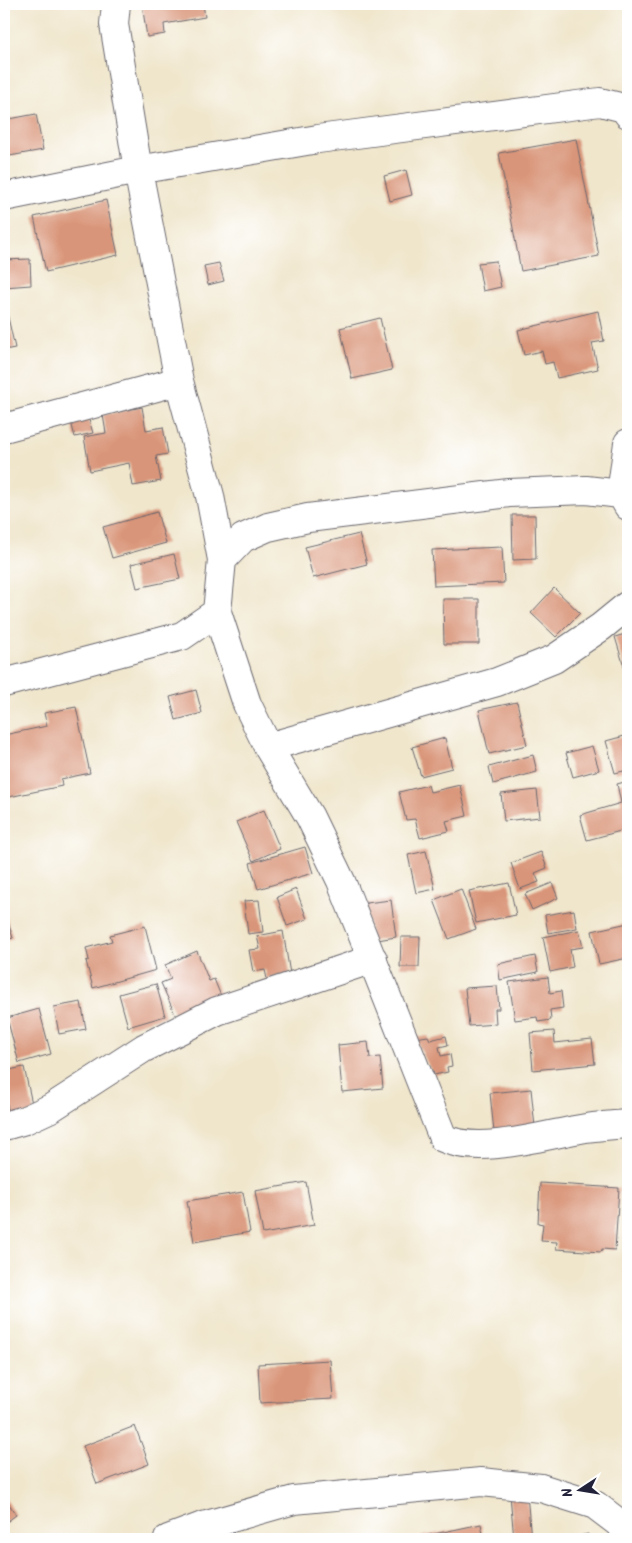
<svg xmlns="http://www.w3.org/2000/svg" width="632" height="1543" font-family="Kalam,sans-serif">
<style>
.building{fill:#d99579}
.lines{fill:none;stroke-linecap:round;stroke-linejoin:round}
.minor-casing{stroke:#6a676e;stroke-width:30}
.minor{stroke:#fff;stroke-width:28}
</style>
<rect width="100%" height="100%" fill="#fff"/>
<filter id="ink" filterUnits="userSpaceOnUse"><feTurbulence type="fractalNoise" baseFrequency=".02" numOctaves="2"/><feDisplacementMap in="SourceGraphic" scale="10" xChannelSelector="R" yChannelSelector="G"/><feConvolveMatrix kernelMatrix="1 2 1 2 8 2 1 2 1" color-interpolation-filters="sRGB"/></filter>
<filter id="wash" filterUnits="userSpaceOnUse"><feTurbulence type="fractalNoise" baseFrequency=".0096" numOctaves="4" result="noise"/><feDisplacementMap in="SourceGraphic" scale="20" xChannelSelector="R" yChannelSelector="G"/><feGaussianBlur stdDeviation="1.12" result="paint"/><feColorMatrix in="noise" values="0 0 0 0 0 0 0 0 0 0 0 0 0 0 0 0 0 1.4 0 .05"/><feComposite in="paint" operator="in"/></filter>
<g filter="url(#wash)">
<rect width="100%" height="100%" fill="#f0e6cc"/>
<g id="blocks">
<path class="building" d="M142,4H203L205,17L164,24L165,34L147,37Z
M36,114L43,150L4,157V120Z
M576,139L599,256L521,271L499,153Z
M406,170L412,195L390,201L384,176Z
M106,200L118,255L46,272L34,217Z
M30,259L31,285L4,287V260Z
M496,261L501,287L483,291L478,263Z
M219,263L224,281L208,285L204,266Z
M598,311L604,341L592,343L598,369L557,378L553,362L545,364L542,351L524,355L518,330Z
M4,313H7L15,348L4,350Z
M380,318L392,370L352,379L340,328Z
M142,407L146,430L163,427L168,454L156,456L161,481L133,486L129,463L90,471L84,437L106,433L103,415Z
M88,417L93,433L75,437L71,422Z
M157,512L166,543L112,558L103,527Z
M512,515H535L536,559L513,560Z
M359,534L367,564L313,578L305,547Z
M502,547L504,583L434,586L432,550Z
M174,554L180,579L137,588L131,564Z
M554,588L580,613L556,637L531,613Z
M443,599H479V644H444Z
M628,633V673H626L615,637Z
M196,690L202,713L176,720L170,697Z
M517,702L527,745L489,754L479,710Z
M76,707L90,773L61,779L62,786L4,798V735L47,726L44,713Z
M628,735V770L615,773L606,741Z
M445,738L452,768L421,776L412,747Z
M592,746L599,770L573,777L566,753Z
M533,755L537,772L493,784L489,767Z
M628,781V812L626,813L628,829L587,840L580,815L621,803L617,784Z
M428,785L430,792L460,785L467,816L446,821L449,831L420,838L415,819L406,820L399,792Z
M537,790L540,817L504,821L501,794Z
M264,810L280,849L253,861L236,822Z
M305,847L313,873L258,889L250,863Z
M426,851L435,889L416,893L408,855Z
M541,852L547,868L535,873L539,882L520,889L511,863Z
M509,883L516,915L476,923L469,891Z
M552,883L558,898L532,910L525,894Z
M296,889L307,919L287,926L277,897Z
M461,889L476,929L449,939L434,900Z
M259,900L263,932L248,934L244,901Z
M391,900L396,937L371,941L366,903Z
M574,910L577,928L548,933L545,915Z
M7,919L13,938L4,941V920Z
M628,923V958L599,964L592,931Z
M145,926L156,970L93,988L86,961L89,960L86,948L112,941L110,935Z
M579,930L583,947L570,949L573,967L550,972L543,937Z
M283,931L290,974L267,979L265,970L253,972L249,950L260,949L257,936Z
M401,937H420L419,967H400Z
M197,951L209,981L214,979L221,996L178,1021L161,983L171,979L165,965Z
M535,956L538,972L500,980L498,964Z
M548,977L550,993L561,991L563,1008L550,1010L551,1020L538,1022L537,1017L515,1020L509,982Z
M156,984L165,1016L128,1027L119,994Z
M497,986L499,1009H495L496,1024L469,1026L465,988Z
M81,1002L86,1029L59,1034L54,1007Z
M39,1009L51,1054L19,1063L7,1018Z
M554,1031L555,1043L592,1039L595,1064L533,1070L530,1033Z
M428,1036L430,1040L446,1036L448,1045L439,1047L441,1056L450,1054L452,1066L447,1067L448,1072L434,1075L433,1071H431L415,1038Z
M368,1042L370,1058L380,1057L383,1088L342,1092L338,1045Z
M24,1067L34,1113L10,1118L6,1100L4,1101V1071Z
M531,1089L535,1127L494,1132L490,1093Z
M306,1182L314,1225L263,1234L255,1191Z
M540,1183L619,1188L615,1250L602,1249L601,1252L556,1249L557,1242L541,1241L543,1224L538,1223Z
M243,1192L250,1232L194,1242L187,1201Z
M330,1360L333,1399L260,1403L258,1364Z
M135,1426L149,1464L97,1484L83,1446Z
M527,1494L531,1539H514L510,1495Z
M4,1496L16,1515L4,1524Z
M481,1524L484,1539H421L420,1537Z
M588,1534L589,1539H570V1538Z"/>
</g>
</g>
<g filter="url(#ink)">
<use href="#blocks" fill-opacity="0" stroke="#6a676e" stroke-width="1"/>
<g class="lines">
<g class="minor-casing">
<path id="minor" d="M4,197L138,170L318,139L600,102L624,108L628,114
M4,428L179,381
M621,494L628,443
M222,560L243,538L268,527L308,518L509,493L586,490L621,494L628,506
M217,612L247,704L268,747L310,817L341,881L443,1138C480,1156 546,1134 586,1128C600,1126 614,1125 628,1124
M4,683L182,636L217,612L222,560L210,496L179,381L138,170L114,24L116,4
M268,747L497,682L554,659L601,627L628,605
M4,1126L25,1120L51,1108L144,1048L217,1011L373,959
M168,1539L200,1527L294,1500L481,1482L541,1488L595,1505L628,1530"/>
</g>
<use href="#minor" class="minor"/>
</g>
</g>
<rect width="632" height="1543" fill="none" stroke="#fff" stroke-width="20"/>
<g transform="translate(580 1490) rotate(258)" stroke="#ffffff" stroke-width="4" paint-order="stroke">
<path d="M0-4L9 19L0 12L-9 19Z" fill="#22223b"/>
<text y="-8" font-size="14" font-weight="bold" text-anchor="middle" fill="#22223b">N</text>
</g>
</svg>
